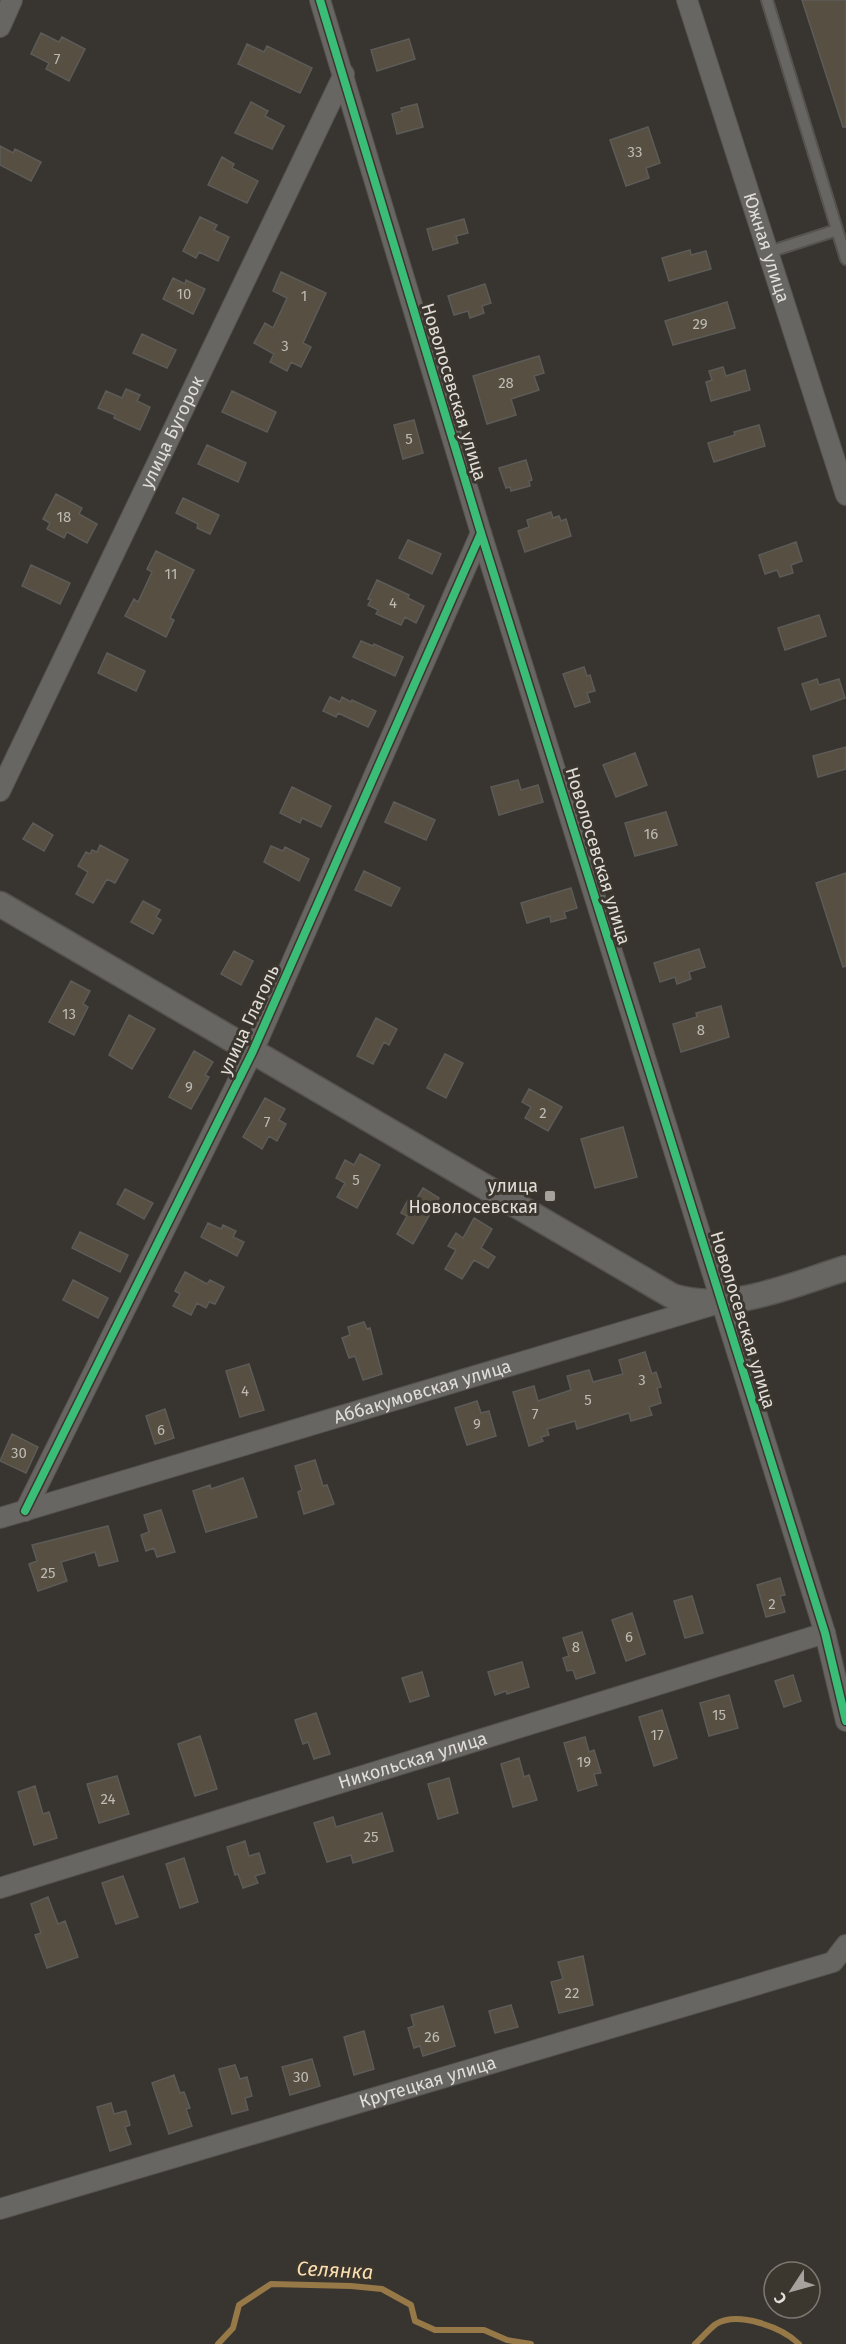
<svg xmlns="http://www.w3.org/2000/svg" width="846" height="2344" font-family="'Fira Sans',sans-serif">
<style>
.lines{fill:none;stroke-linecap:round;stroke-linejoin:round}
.stream{stroke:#977847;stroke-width:6}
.building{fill:#564f42;stroke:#5d5b58;stroke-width:1.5}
.service-casing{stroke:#56534f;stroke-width:14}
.minor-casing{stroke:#56534f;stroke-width:22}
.tertiary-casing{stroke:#56534f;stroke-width:27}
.service{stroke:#686663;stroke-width:10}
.minor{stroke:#686663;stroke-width:20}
.tertiary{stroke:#686663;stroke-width:24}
.cycleway-casing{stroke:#3b362e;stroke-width:11}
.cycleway{stroke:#3abd76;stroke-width:8}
.poi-dot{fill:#a6a29e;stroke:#3b362e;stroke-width:2}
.labels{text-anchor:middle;stroke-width:6;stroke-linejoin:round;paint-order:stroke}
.number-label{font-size:15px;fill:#bebab2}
.street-label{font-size:18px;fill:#e1ddd8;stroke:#3b362e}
.poi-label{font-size:18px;fill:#e1ddd8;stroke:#3b362e;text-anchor:end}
.water-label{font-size:20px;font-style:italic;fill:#fcdfb1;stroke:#3b362e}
</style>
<rect width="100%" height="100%" fill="#383531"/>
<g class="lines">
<path class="stream" d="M218,2344L233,2328L239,2305L271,2284L351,2286L382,2289L411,2305L415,2321L435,2330H484L507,2340L531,2344
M695,2344C702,2338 709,2329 716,2324C738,2311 782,2327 799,2344"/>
</g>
<path class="building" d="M802,0H846V127H843Z
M41,33L59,42L62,37L85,49L69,81L46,69L49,63L31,54Z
M409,39L415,59L377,71L371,50Z
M247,44L264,52L267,46L312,68L300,93L238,64Z
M251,102L268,111L265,116L284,126L272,149L235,133Z
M417,104L423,127L397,134L392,114L402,111L401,108Z
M648,127L660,163L646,168L649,178L626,186L610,140Z
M0,146L13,153L15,149L41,162L31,181L0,165Z
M222,157L234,164L232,168L258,181L247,203L208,185Z
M200,217L217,225L214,230L229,237L218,261L199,252L196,258L183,251Z
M464,219L468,233L456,236L458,243L433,250L427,229Z
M690,250L691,255L706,251L711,269L669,281L662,258Z
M281,272L326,293L303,343L311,347L301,367L291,362L287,371L270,362L274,354L254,343L265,323L273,328L287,298L273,291Z
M173,278L185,284L186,280L205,289L193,314L163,299Z
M485,284L491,303L482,306L484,313L470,318L468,311L454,315L448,296Z
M727,302L735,328L673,345L665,321Z
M142,334L176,350L167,368L133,353Z
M539,356L544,373L534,376L539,390L511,399L516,415L487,424L473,376Z
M723,367L726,376L745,370L750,390L711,401L706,382L712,380L709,371Z
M126,389L140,395L137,401L150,407L140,430L114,418L115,415L98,408L106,391L122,398Z
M232,391L276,412L267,432L222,412Z
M414,420L423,453L403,459L394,425Z
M759,425L765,446L714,462L708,443L735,435L734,432Z
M207,445L246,463L238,482L198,464Z
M526,460L532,480L529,481L530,486L511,491L510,487L506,488L499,468Z
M56,494L82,508L79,514L97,524L87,543L67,532L64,538L47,529L50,523L43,519Z
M183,498L219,515L210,534L197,528L198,524L176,513Z
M551,512L553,518L559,516L561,521L566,519L571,536L525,552L518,531L529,527L527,520Z
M408,540L441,554L432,574L399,558Z
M796,542L802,561L791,565L793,573L780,577L777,570L765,574L759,555Z
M156,551L194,570L170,618L174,620L166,637L125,616L134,599L138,602L152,572L147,569Z
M31,565L70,583L60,604L22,586Z
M377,580L409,595L408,598L424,606L416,623L405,617L401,625L376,614L378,610L368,605L371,600L368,599Z
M819,615L826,636L785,650L778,628Z
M361,641L373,646L374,644L403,657L395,676L353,657Z
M107,653L145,671L136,691L98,673Z
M584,667L587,676L590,675L595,691L587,693L590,702L575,707L563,674Z
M817,679L819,685L839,679L845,698L811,710L802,684Z
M330,697L340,702L342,697L351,702L352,700L376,711L368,727L338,713L336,717L323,711Z
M846,747V769L818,777L813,756Z
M635,753L647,785L616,797L603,765Z
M518,780L521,790L538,785L543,802L499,815L491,787Z
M292,787L331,806L321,827L302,818L300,823L280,813Z
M394,802L435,820L426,840L385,822Z
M666,812L677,845L635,856L625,823Z
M33,823L53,835L44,851L23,839Z
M100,845L128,860L115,883L107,879L93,903L76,894L88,872L78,866L86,852L90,854L92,850L97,852Z
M271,846L283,851L285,847L309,859L299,881L264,862Z
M364,871L400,888L391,906L355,890Z
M846,873V966L843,967L816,883Z
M571,888L577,908L564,912L566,918L551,922L550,916L527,923L521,903Z
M143,901L160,910L156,917L161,920L153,934L131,922Z
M699,949L705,967L689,972L691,979L677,984L675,977L660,982L654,963Z
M234,951L253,961L241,985L221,974Z
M71,981L90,991L83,1004L88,1007L74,1035L49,1022Z
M721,1006L729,1037L681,1052L673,1024L697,1017L696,1013Z
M129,1015L155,1029L132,1069L109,1055Z
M376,1018L397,1029L389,1045L384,1042L373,1064L357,1056Z
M194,1051L213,1062L205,1075L209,1077L191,1109L169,1097Z
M445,1054L463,1063L446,1098L427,1088Z
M529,1089L562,1107L548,1131L525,1118L531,1107L522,1102Z
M265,1098L285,1109L279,1120L286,1124L277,1141L269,1136L262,1149L243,1137Z
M623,1127L637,1177L595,1188L581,1139Z
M360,1154L380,1165L357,1208L337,1197L345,1183L336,1178L345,1160L354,1165Z
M423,1188L439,1198L413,1244L397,1234L407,1216L401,1213L408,1200L414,1203Z
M125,1189L153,1203L144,1219L117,1204Z
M474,1218L492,1229L481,1248L495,1257L488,1268L474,1260L462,1279L445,1269L456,1250L448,1246L456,1233L463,1238Z
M208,1223L221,1229L223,1225L236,1231L233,1237L244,1242L237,1256L201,1237Z
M80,1232L128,1255L120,1272L72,1248Z
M185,1272L207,1284L210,1280L224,1287L215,1304L209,1302L206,1308L197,1303L191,1315L173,1306L180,1294L175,1291Z
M73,1280L108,1298L98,1318L63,1300Z
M364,1322L367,1329L370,1328L382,1374L363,1380L355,1356L349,1358L342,1338L350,1335L348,1327Z
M645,1352L652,1374L656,1372L661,1387L657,1388L661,1403L649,1407L652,1415L631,1421L629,1413L577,1429L575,1421L547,1429L549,1435L541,1437L543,1441L529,1446L513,1392L534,1386L538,1401L571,1390L567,1376L589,1370L593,1382L623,1374L619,1360Z
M249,1364L264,1410L240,1417L226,1371Z
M477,1401L481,1413L489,1411L496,1436L467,1445L455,1408Z
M165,1409L174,1438L155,1444L146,1416Z
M12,1434L38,1447L26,1473L0,1461Z
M315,1460L323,1486L327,1485L334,1504L304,1514L298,1492L302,1490L295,1466Z
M243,1478L257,1517L206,1532L193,1491L210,1485L211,1489Z
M161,1510L175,1552L157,1557L154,1548L146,1551L141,1535L149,1532L144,1515Z
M108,1526L118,1561L99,1566L95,1552L61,1562L67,1581L38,1591L29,1564L37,1561L32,1545Z
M780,1578L785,1595L780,1596L785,1612L766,1617L757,1585Z
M692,1596L703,1633L685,1638L674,1601Z
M632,1613L645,1654L626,1661L612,1620Z
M582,1632L595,1673L576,1679L573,1670L567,1671L563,1658L569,1656L563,1638Z
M522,1662L529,1687L507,1694L506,1691L495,1695L488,1672Z
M422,1672L429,1696L410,1702L402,1678Z
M793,1675L801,1701L784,1707L775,1681Z
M729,1695L738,1728L709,1736L700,1703Z
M662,1710L677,1758L654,1766L639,1717Z
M316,1713L330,1754L314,1759L308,1742L303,1744L295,1720Z
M200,1736L217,1789L195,1796L178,1744Z
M585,1737L589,1752L594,1750L601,1773L594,1774L597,1785L578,1791L564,1743Z
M519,1758L524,1777L529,1775L537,1800L513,1807L501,1764Z
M117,1776L129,1814L99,1823L87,1784Z
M449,1778L458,1813L438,1819L428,1784Z
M35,1786L43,1814L49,1812L57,1838L34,1845L18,1792Z
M382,1813L393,1851L353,1863L351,1855L327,1862L314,1823L333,1817L336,1827Z
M245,1841L249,1856L259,1853L265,1873L255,1876L258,1883L243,1888L238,1874L235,1875L227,1847Z
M184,1858L198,1902L180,1908L166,1864Z
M123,1876L138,1917L116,1924L102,1883Z
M48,1897L58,1924L65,1921L78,1957L47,1968L35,1935L41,1933L31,1904Z
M583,1956L593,2005L559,2013L551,1982L563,1979L558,1962Z
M511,2005L518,2027L495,2033L489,2011Z
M443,2006L455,2046L423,2056L420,2046L414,2048L408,2028L414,2026L411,2015Z
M364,2031L374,2069L354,2075L344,2037Z
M312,2059L320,2086L290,2095L282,2067Z
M235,2065L240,2079L247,2077L252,2096L245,2098L248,2110L232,2114L219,2069Z
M174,2075L180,2093L184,2092L190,2108L186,2109L192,2126L169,2134L152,2083Z
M111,2103L114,2114L126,2111L130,2125L125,2127L131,2144L110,2151L97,2107Z"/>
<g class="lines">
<g class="service-casing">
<path id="service" d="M767,0L846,259
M769,252L837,230"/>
</g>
<g class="minor-casing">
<g id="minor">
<path d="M320,0L481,533L825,1633L846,1721"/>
<path id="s1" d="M687,0L846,495"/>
<path d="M0,27L12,0"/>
<path id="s2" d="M0,791L344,74"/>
<path d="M25,1511L253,1051L481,533"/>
<path id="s3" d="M0,1518L716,1304"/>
<path id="s4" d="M0,1888L825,1633"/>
<path id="s5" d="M0,2209L833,1962L846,1945"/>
</g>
</g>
<g class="tertiary-casing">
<path id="tertiary" d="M0,904L672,1296C729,1314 791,1285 846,1268"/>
</g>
<use href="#service" class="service"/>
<use href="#minor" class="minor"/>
<use href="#tertiary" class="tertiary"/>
<g class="cycleway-casing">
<path id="cycleway" d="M320,0L481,533L825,1633L846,1721
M25,1511L253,1051L481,533"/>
</g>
<use href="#cycleway" class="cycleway"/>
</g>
<rect class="poi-dot" x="544" y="1190" width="12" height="12" rx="3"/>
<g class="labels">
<g class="number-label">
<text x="57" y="64">7</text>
<text x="635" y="157">33</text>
<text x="184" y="299">10</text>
<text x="304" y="301">1</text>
<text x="700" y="329">29</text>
<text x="285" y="351">3</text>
<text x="506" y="388">28</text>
<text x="409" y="444">5</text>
<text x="64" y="522">18</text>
<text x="171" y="579">11</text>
<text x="393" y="608">4</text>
<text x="651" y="839">16</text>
<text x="69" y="1019">13</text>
<text x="701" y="1035">8</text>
<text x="189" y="1092">9</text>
<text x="543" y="1118">2</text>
<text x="267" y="1127">7</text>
<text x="356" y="1185">5</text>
<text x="642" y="1385">3</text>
<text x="245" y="1396">4</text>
<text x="588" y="1405">5</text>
<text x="535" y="1419">7</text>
<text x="477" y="1429">9</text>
<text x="161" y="1435">6</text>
<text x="19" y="1458">30</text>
<text x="48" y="1578">25</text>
<text x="772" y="1609">2</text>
<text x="629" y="1642">6</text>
<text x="576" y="1652">8</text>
<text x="719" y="1720">15</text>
<text x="657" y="1740">17</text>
<text x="584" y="1767">19</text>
<text x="108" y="1804">24</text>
<text x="371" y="1842">25</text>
<text x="572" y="1998">22</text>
<text x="432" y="2042">26</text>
<text x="301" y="2082">30</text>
</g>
<g class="street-label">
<text dy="6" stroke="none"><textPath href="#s1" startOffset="260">Южная улица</textPath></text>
<text transform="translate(454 392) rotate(73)" y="6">Новолосевская улица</text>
<text dy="6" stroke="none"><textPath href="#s2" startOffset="398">улица Бугорок</textPath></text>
<text transform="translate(598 856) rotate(73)" y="6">Новолосевская улица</text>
<text transform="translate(249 1020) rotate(-65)" y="6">улица Глаголь</text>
<text transform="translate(743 1320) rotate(73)" y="6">Новолосевская улица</text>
<text dy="6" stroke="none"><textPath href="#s3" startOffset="441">Аббакумовская улица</textPath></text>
<text dy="6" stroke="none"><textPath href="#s4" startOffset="432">Никольская улица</textPath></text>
<text dy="6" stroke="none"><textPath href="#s5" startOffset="446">Крутецкая улица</textPath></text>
</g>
<g class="poi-label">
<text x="538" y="1192">улица<tspan x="538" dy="21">Новолосевская</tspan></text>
</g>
<g class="water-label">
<text transform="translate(335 2270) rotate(3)" y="7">Селянка</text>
</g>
</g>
<g transform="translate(792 2290) rotate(234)"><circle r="28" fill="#3b362e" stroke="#7d7972" stroke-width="1.5"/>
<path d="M0-4.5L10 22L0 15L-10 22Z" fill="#a6a29e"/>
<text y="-9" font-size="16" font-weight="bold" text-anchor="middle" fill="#e1ddd8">С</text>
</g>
</svg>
